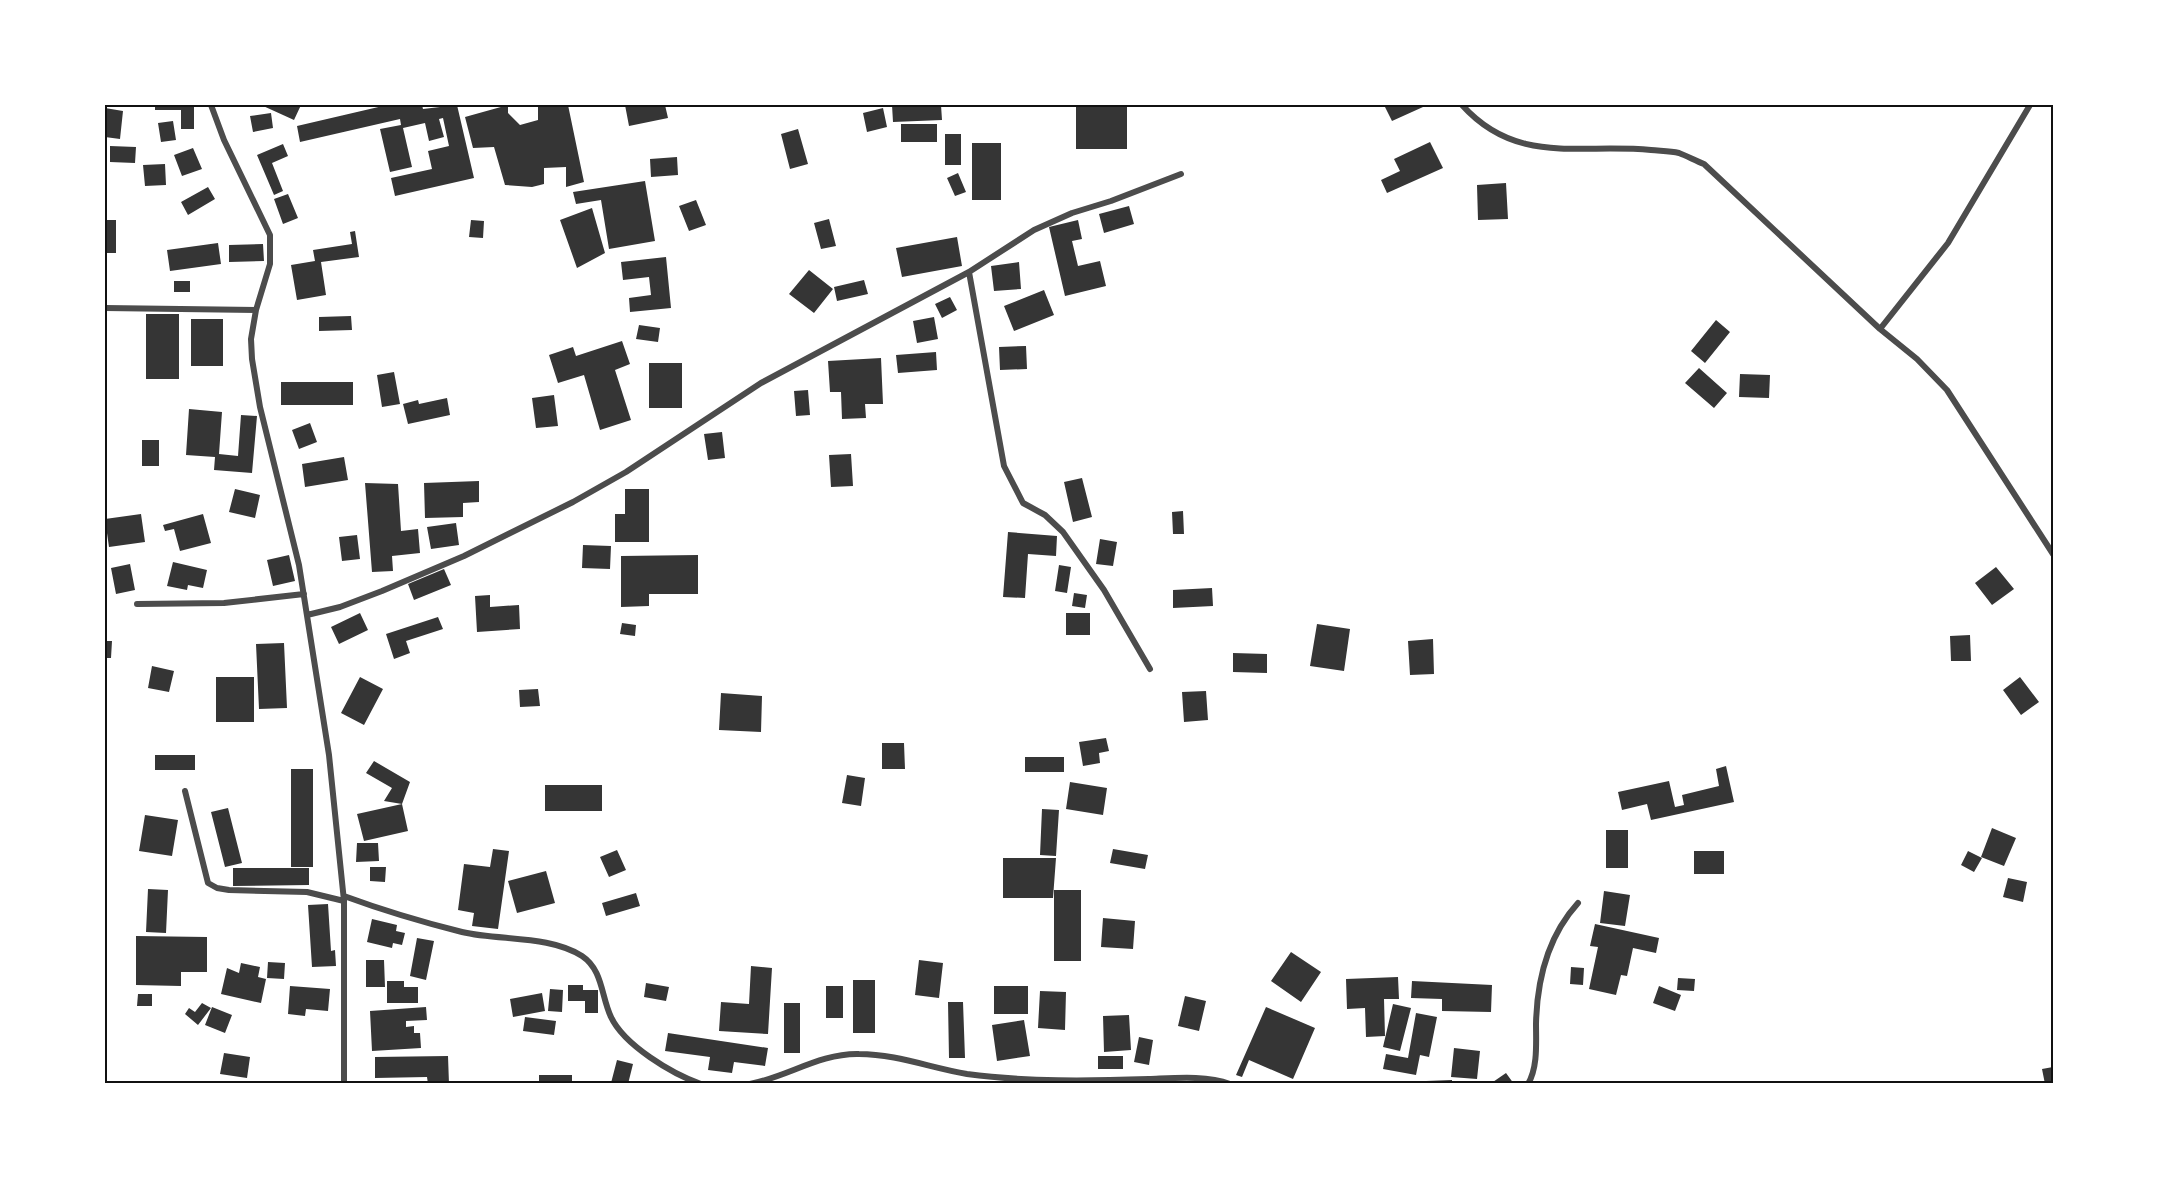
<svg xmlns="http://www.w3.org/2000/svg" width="2158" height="1189" font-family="'Noto Sans',sans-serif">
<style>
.building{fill:#353535}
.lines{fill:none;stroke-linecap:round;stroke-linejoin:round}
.minor{stroke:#4c4c4c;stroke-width:6}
.neatline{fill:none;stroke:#111;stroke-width:2}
</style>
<rect width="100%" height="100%" fill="#fff"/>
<path class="building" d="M155,105H194V129H181V110H155Z
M261,105H301L294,120Z
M387,105H422L423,109L457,105L474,178L395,196L391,178L432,169L428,151L449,146L443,118L439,119L444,137L429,141L425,123L403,128L412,167L390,172L380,129L401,125L400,119L300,142L297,126Z
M508,105V113L520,125L538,120V105H568L584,182L566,187V167L544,168V184L532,187L505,185L494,147L473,148L465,117Z
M625,105H665L668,118L629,126Z
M892,105H941L942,120L893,122Z
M1384,105H1421L1423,107L1392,121Z
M1076,106H1127V149H1076Z
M105,108L123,111L120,139L105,137Z
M883,108L887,127L867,132L863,113Z
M271,113L273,128L253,132L250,116Z
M173,121L176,140L161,142L158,123Z
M901,124H937V142H901Z
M798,129L808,164L790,169L781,134Z
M945,134H961V165H945Z
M1430,142L1443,168L1387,193L1381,180L1400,171L1394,159Z
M972,143H1001V200H972Z
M283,144L288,156L272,163L283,191L274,195L257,155Z
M110,146L136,147L135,163L110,162Z
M193,148L202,169L182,176L174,155Z
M677,157L678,175L651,177L650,159Z
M165,164L166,185L145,186L143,165Z
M958,173L966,192L955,196L947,178Z
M645,181L655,241L609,249L601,200L576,204L573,192Z
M1506,183L1508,219L1478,220L1477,185Z
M208,187L215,199L188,215L181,202Z
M288,194L298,218L283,224L274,199Z
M696,200L706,225L689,231L679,206Z
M1129,206L1134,224L1104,233L1099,214Z
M592,208L605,253L577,268L560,220Z
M829,219L836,246L821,249L814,223Z
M105,220H116V253H105Z
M471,220L484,221L483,238L469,237Z
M1078,220L1082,239L1072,241L1078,266L1100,261L1106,286L1065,296L1049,227Z
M355,231L359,257L321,262L326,295L297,300L291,265L315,261L313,250L352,244L350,232Z
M957,237L962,266L902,277L896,248Z
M218,243L221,264L170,271L167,250Z
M263,244L264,261L229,262V245Z
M666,257L671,308L630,312L629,298L651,295L649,277L623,280L621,262Z
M1019,262L1021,289L994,291L991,266Z
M809,270L833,289L814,313L789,294Z
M864,280L868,294L837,301L834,287Z
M174,281H190V292H174Z
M1044,290L1054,315L1014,331L1004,306Z
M950,297L957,310L942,318L935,304Z
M146,314H179V379H146Z
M351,316L352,330L319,331V317Z
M934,317L938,339L917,343L913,321Z
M191,319H223V366H191Z
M1716,320L1730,332L1705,363L1691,351Z
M639,325L660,328L658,342L636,339Z
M622,341L630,364L615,370L631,420L600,430L584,375L558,383L549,355L573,347L576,356Z
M1026,346L1027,369L1000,370L999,347Z
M936,352L937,370L898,373L896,355Z
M881,358L883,404H865L866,418L842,419L841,392H830L828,361Z
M649,363H682V408H649Z
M1699,368L1727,393L1714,408L1685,383Z
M394,372L400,404L382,407L377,375Z
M1740,374L1770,375L1769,398L1739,397Z
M281,382H353V405H281Z
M808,390L810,415L796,416L794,391Z
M554,395L558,426L536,428L532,398Z
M447,398L450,415L408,424L403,404L418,400L419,404Z
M189,409L222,412L219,454L238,456L241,415L257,416L252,473L214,470L215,457L186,455Z
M310,423L317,442L299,449L292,430Z
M722,432L725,458L708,460L704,434Z
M142,440H159V466H142Z
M851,454L853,486L831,487L829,455Z
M344,457L348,480L305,487L302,464Z
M1082,478L1092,517L1073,522L1064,482Z
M479,481V502L463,503V517L425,518L424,483Z
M365,483L398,484L401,531L418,529L420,553L392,556L393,571L372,572Z
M235,489L260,495L255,518L229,512Z
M625,489H649V542H615V514H625Z
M1183,511L1184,534H1173L1172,512Z
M141,514L145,542L109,547L105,519Z
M203,514L211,543L180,551L174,529L165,531L163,525Z
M456,523L459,545L431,549L427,527Z
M1008,532L1057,536L1056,556L1028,554L1025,598L1003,597Z
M357,535L360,559L342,561L339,537Z
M1100,539L1117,542L1113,566L1096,564Z
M583,545L611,546L610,569L582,568Z
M289,555L295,581L273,586L267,560Z
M698,555V594H649V606L621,607V556Z
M173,562L207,570L203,588L188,585L187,590L167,586Z
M130,564L135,590L116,594L111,568Z
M1059,565L1071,567L1067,593L1055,591Z
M1996,567L2014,589L1992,605L1975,583Z
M444,569L451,585L414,600L408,584Z
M1212,588L1213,606L1173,608V590Z
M1074,593L1087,595L1085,608L1072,606Z
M490,595V607L519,605L520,629L477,632L475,596Z
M360,613L368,630L339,644L331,627Z
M1066,613H1090V635H1066Z
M438,617L443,629L406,641L410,653L394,659L386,634Z
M622,623L636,625L635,636L620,634Z
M1317,624L1350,629L1344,671L1310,666Z
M1970,635L1971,661H1951L1950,636Z
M1433,639L1434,674L1410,675L1408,641Z
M105,641H112L111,658H105Z
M284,643L287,708L259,709L256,644Z
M1233,653L1267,654V673L1233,672Z
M152,666L174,671L169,692L148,688Z
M216,677H254V722H216Z
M360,677L383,689L364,725L341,713Z
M2020,677L2039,702L2021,715L2003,690Z
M538,689L540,706L520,707L519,690Z
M1206,691L1208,720L1184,722L1182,692Z
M721,693L762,696L761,732L719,730Z
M1106,738L1109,751L1099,753L1100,763L1083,766L1079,742Z
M882,743H904L905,769H882Z
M155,755H195V770H155Z
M1025,757H1064V772H1025Z
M374,761L410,782L402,804L384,801L392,788L366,773Z
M1726,766L1734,802L1651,820L1647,804L1622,810L1618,792L1669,781L1675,807L1684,805L1682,795L1719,786L1716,769Z
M291,769H313V867H291Z
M847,775L865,778L861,806L842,803Z
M1070,782L1107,788L1103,815L1066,809Z
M545,785H602V811H545Z
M402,804L408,831L364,841L357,814Z
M228,808L242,863L225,867L211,812Z
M1042,809L1059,810L1056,856L1040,855Z
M145,815L178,820L172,856L139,851Z
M1992,828L2016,838L2004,866L1981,857Z
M1606,830H1628V868H1606Z
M357,843H378L379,861L356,862Z
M493,849L509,851L498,929L472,926L474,913L458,910L464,864L490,867Z
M1113,849L1148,855L1145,869L1110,863Z
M617,850L626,870L609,877L600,857Z
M1694,851H1724V874H1694Z
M1968,851L1982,858L1974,872L1961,865Z
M1003,858H1056L1053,898H1003Z
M370,867H386L385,882L370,881Z
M233,868H309V885L233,886Z
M546,871L555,903L517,913L508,881Z
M2008,878L2027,882L2023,902L2003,897Z
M148,889L168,890L166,933L146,932Z
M1054,890H1081V961H1054Z
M1604,891L1630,895L1625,926L1600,923Z
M636,893L640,906L606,916L602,903Z
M328,904L331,951L335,950L336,966L312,967L308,905Z
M1103,918L1135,921L1133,949L1101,947Z
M372,919L397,925L396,931L405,933L402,945L393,943L392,948L367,942Z
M1595,924L1659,938L1656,953L1633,948L1627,976L1621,975L1616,995L1589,989L1598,947L1590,946Z
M136,936L207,937V972H181V986L136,985Z
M417,938L434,941L426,980L410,976Z
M1291,952L1321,972L1301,1002L1271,981Z
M366,960H384L385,987H366Z
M919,960L943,963L939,998L915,995Z
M268,962L285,963L284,979L267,978Z
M241,963L260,967L258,977L266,979L261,1003L221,994L227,968L239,973Z
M751,966L772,968L768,1034L719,1031L721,1002L749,1004Z
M1571,967L1584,968L1583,985L1570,984Z
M1398,977L1399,999H1384L1385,1036L1366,1037L1365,1008L1347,1009L1346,979Z
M1678,978L1695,979L1694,991L1677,990Z
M853,980H875V1033H853Z
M387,981H404V987H418V1003H387Z
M1412,981L1492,985L1491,1012L1442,1011V999L1411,998Z
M646,983L669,987L666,1001L644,997Z
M568,985H583V990H598V1013H585V1001H568Z
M290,986L330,989L328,1011L306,1009L305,1016L288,1014Z
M826,986H843V1018H826Z
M994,986H1028V1014H994Z
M1659,986L1681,995L1675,1011L1653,1003Z
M550,989L563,990L562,1012L548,1011Z
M1040,991L1066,992L1065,1030L1038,1028Z
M542,993L545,1011L513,1017L510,999Z
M138,994H152V1006H137Z
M1185,996L1206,1001L1199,1031L1178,1026Z
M948,1002H963L965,1058H949Z
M202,1003L211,1008L198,1025L185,1014L189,1008L195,1012Z
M784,1003H800V1053H784Z
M1393,1004L1411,1008L1400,1051L1383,1047Z
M212,1007L232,1015L225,1033L205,1025Z
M426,1007L427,1020L406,1021V1027L414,1026V1033H420L421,1048L372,1051L370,1011Z
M1266,1007L1315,1028L1293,1079L1249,1060L1242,1077L1236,1075Z
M1416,1013L1437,1017L1429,1057L1420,1055L1416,1075L1383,1069L1386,1054L1408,1058Z
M1129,1015L1131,1050L1104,1052L1103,1016Z
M525,1017L556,1021L554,1035L523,1031Z
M1024,1020L1030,1056L997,1061L992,1025Z
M668,1033L768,1048L765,1066L734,1062L732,1073L708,1070L710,1057L665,1051Z
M1139,1037L1153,1040L1149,1065L1134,1062Z
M1454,1048L1480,1051L1477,1079L1451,1077Z
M224,1053L250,1057L247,1078L220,1074Z
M448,1056L449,1084H428L427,1077L375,1078V1057Z
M1098,1056H1123V1069H1098Z
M617,1060L633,1064L628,1084L611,1083Z
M2053,1067V1084H2045L2042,1069Z
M1506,1073L1514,1084H1490Z
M539,1075H572V1084H539Z
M1452,1080V1084H1426V1081Z"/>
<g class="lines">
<path class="minor" d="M211,105L224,140L270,235V264L256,310L251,339L252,359L260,407L299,565L329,755L344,901V1084
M1462,105C1517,166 1579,143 1651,150C1660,151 1670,151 1679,153C1687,156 1696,161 1704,164L1880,329L1917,359L1947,390L2053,554
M969,272L1004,466L1023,503L1045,515L1063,532L1104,590L1150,669
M105,308L256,310
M1880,329L1948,243L2030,105
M137,604L224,603L304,594
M307,615L340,607L382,591L464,556L573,502L626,472L761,383L969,272L1034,230L1072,213L1111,201L1181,174
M185,791L208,883L217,888L229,890L307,892L344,901
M344,896C382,910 422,922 462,932C500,941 549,935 582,956C603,970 601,996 611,1017C624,1045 672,1074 701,1084
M750,1084C787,1077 820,1053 859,1054C896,1054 931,1068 967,1074C1027,1082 1089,1081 1149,1079C1175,1078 1206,1075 1230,1084
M1528,1084C1538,1067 1536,1043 1536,1024C1537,979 1548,936 1578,903"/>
</g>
<rect width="2158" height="1189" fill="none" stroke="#ffffff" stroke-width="213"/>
<rect x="106" y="106" width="1946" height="976" class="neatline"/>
</svg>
